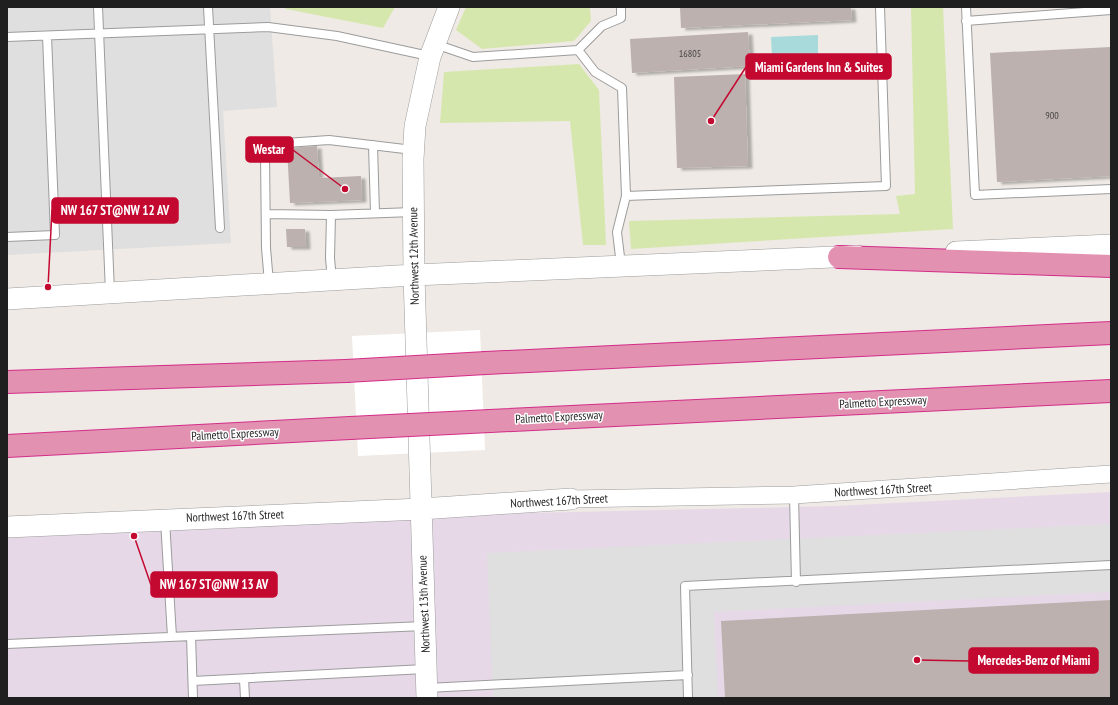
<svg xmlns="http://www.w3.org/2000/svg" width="1118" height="705" font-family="'PT Sans Narrow',sans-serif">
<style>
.industrial{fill:#e7d8e8}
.grass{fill:#d6e7ae}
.parking{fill:#dfdfdf}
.water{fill:#a8dadb}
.pier{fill:#fff}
.building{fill:#bcb1af;filter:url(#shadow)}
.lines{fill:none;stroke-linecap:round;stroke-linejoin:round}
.service-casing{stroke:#9c9c9c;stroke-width:10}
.minor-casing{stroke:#9c9c9c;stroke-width:18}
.tertiary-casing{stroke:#9c9c9c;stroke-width:22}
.motorway-casing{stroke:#d32d89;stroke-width:24}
.service{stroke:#fff;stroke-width:8}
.minor{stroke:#fff;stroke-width:17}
.tertiary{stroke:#fff;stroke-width:21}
.motorway{stroke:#e391b1;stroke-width:22}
.motorway-bridge-casing{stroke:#d32d89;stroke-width:24;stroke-linecap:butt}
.motorway-bridge{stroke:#e391b1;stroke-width:22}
.labels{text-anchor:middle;stroke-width:3;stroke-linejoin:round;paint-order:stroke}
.number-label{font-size:10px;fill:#464443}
.street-label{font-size:12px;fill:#1f1f1f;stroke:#fff}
.leader{fill:none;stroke:#c40931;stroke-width:1.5}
.callout-dot{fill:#c40931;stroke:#fff;stroke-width:1.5}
.callout{fill:#c40931;stroke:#c40931;stroke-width:1.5}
.callout-label{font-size:13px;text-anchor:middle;font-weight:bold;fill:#fff}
</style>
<defs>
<filter id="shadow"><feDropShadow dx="4.5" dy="2.5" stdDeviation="1" flood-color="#0004"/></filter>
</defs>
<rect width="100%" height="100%" fill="#efeae5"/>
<path class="industrial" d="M1111,492V698H7V525L837,506Z"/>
<path class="grass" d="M284,7H395L383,28L286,9Z
M466,7H590L591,21L574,41L482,49L456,30Z
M911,7H943L953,229L631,249L629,221L900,214L896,196L915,194Z
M579,64L599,90L606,245H583L570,121L440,123L444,72Z"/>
<path class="parking" d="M7,7H270L277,107L223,111L231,243L7,255Z
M1111,524V592L714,612L718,698H493L487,553Z"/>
<path class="water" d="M818,35V55L772,57L771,37Z"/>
<path class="pier" d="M480,330L485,450L358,456L352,336Z"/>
<path class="building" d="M680,7H851L852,20L681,28Z
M748,32L750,66L632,73L630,39Z
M1111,47V176L997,182L990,53Z
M745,74L748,166L677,168L674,77Z
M317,146L319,178L361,176L362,200L290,203L287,148Z
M286,229H305L306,247H287Z
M1111,600V698H725L721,621Z"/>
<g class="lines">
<g class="service-casing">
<path id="service" d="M98,7L110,292
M208,7L220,228
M621,7V18L602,26L578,50L595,72L622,88L626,196L617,232L621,265
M966,7L975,195L1111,189
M966,21L1111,10
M7,37L268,27L337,36L429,56
M435,44L473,57L578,50
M373,145L375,213
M626,196L886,186L880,7
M266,214L331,215L413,212
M331,215L330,258L332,280
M7,237L55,235L47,36
M269,283L266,248L265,153L271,144L329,140L413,150
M794,495L796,582
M165,520L172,637
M191,636L193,698
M7,644L424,626
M244,679L245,698
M193,681L425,669
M427,688L688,675
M688,698L685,586L1111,565"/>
</g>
<g class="minor-casing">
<path id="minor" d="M571,499L794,495L1111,474"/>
</g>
<g class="tertiary-casing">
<path id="tertiary" d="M956,252L1111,245
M7,299L414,275L857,256
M7,527L421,509L571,499
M427,698L414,275L413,159L415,126L430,57L449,7"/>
</g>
<g class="motorway-casing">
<path id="motorway" d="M839,257L1111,266
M486,363L1111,333
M7,382L346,371
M490,421L1111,391
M7,446L350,428"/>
</g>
<use href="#service" class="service"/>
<use href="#minor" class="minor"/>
<use href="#tertiary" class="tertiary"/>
<use href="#motorway" class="motorway"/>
<g class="motorway-bridge-casing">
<path id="motorway-bridge" d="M346,371L486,363
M350,428L490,421"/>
</g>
<use href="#motorway-bridge" class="motorway-bridge"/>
</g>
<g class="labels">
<g class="number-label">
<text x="690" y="57">16805</text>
<text x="1052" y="119">900</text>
</g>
<g class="street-label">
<text transform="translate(414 256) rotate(-91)" y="4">Northwest 12th Avenue</text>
<text transform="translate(883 402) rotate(-3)" y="4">Palmetto Expressway</text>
<text transform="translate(559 417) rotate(-3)" y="4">Palmetto Expressway</text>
<text transform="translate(235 434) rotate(-3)" y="4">Palmetto Expressway</text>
<text transform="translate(883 490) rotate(-3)" y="4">Northwest 167th Street</text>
<text transform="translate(559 501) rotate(-3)" y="4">Northwest 167th Street</text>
<text transform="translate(235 516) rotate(-2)" y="4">Northwest 167th Street</text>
<text transform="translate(424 604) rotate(-92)" y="4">Northwest 13th Avenue</text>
</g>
</g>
<path class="leader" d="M711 121L746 67M345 189L293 150M48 287L52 210M134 536L151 585M917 660L969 661"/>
<g class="callout-dot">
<circle cx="711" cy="121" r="4"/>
<circle cx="345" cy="189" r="4"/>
<circle cx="48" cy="287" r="4"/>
<circle cx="134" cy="536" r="4"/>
<circle cx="917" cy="660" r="4"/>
</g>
<g class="callout">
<rect x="746" y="54" width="145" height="25" rx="4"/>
<rect x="246" y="137" width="47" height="25" rx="4"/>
<rect x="52" y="198" width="126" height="25" rx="4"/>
<rect x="151" y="572" width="126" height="25" rx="4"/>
<rect x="969" y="648" width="129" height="25" rx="4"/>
</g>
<g class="callout-label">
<text x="819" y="72">Miami Gardens Inn &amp; Suites</text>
<text x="269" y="154">Westar</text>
<text x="115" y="215">NW 167 ST@NW 12 AV</text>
<text x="214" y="589">NW 167 ST@NW 13 AV</text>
<text x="1034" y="665">Mercedes-Benz of Miami</text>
</g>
<rect width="1118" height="705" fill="none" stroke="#1f1f1f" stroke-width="16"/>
</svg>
